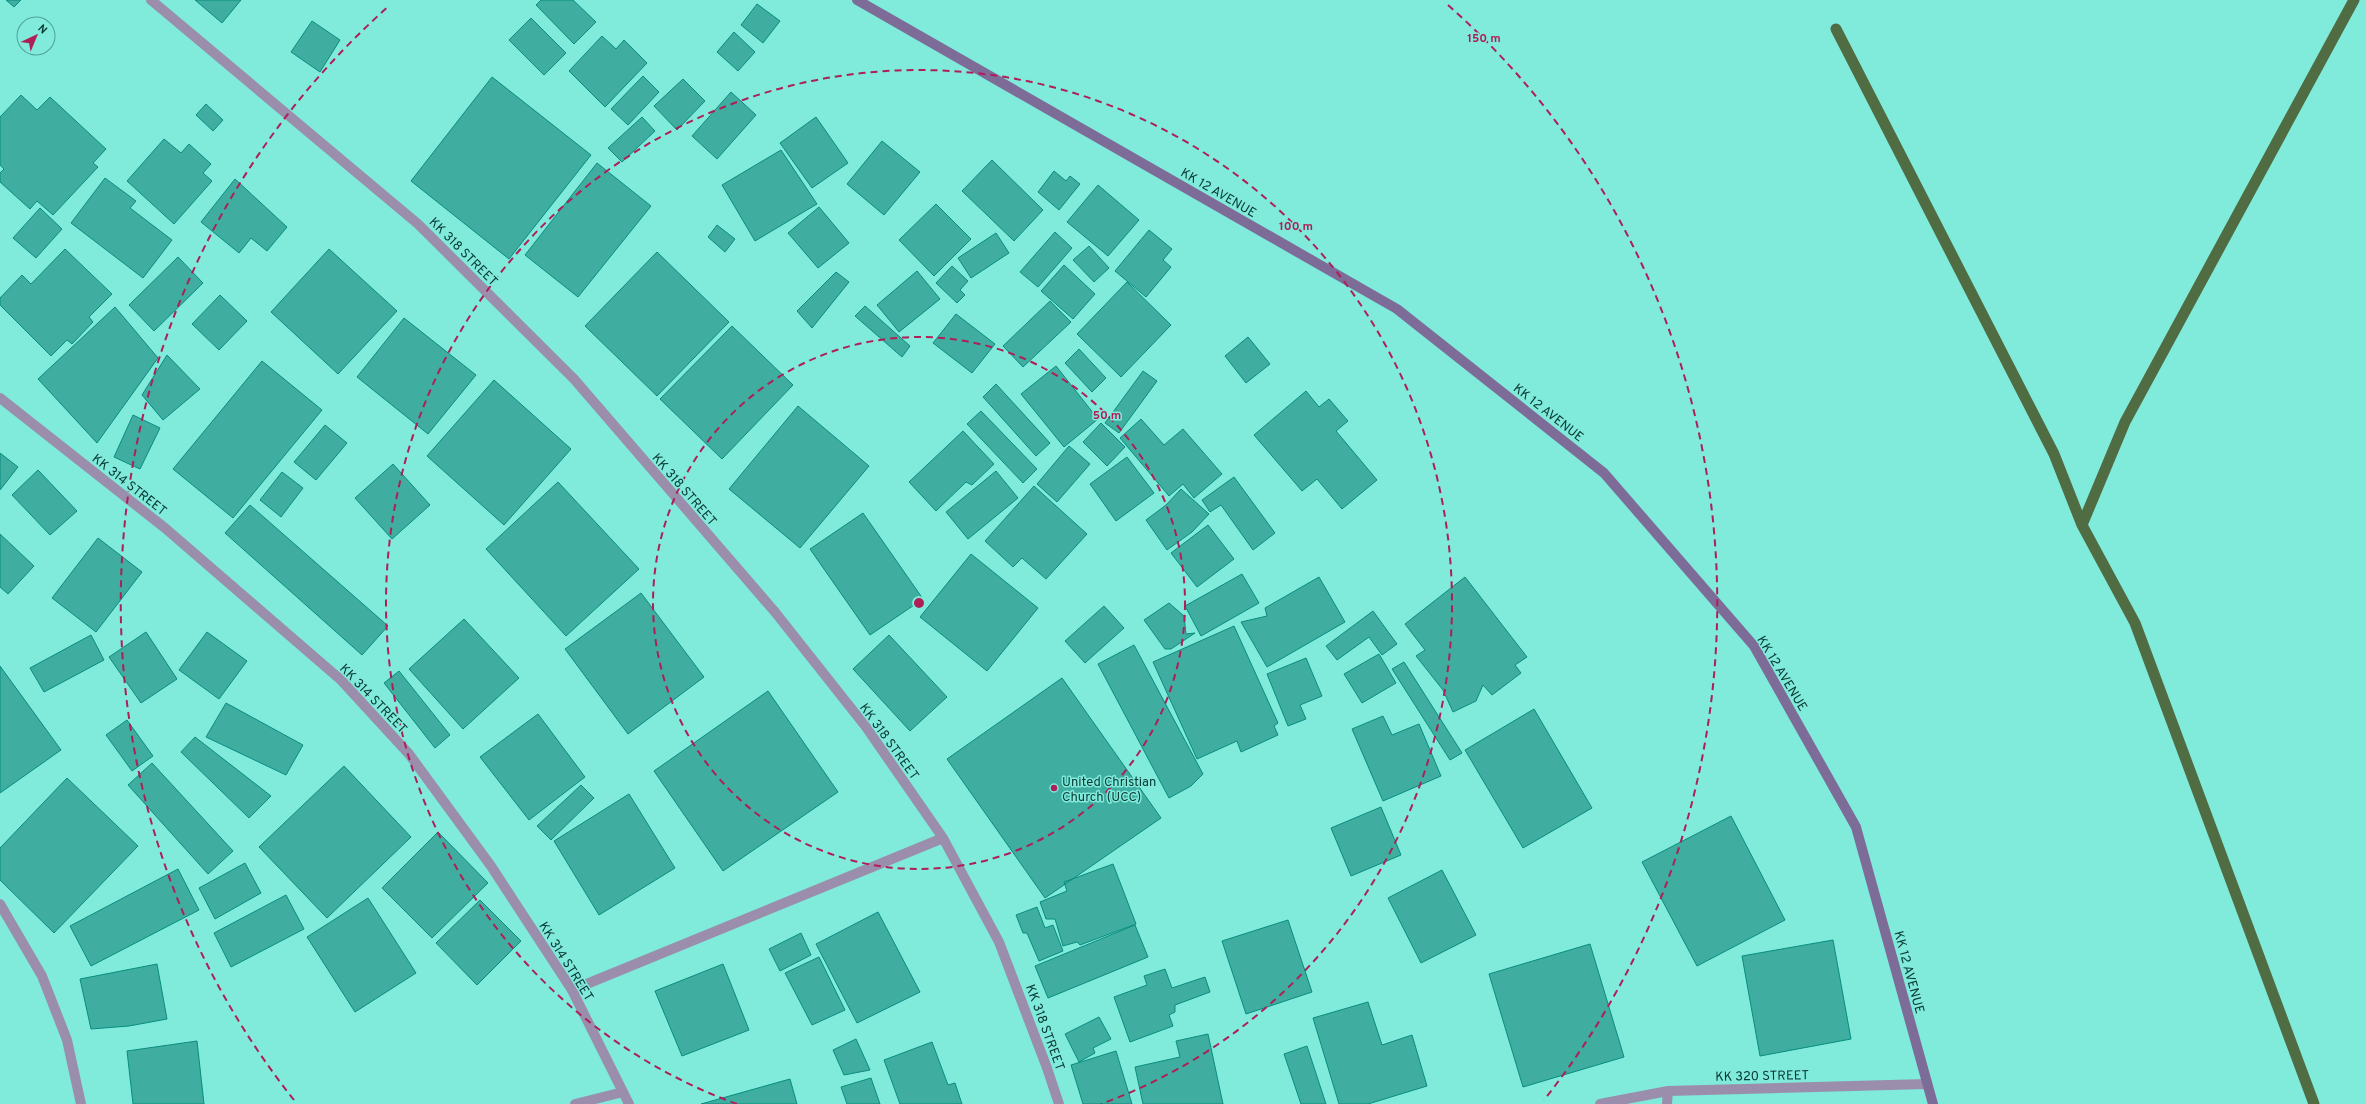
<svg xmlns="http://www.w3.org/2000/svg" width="2366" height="1104" font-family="Overpass,sans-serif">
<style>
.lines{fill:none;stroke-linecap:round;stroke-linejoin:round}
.stream{stroke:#506c42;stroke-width:11}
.building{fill:#3fad9f;stroke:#088d80}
.minor{stroke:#9a8eac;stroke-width:10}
.secondary{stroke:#7e6c98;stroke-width:10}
.ring{fill:none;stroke:#ae1f58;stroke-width:2;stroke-dasharray:7 5}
.poi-dot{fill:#ae1f58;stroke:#80eadb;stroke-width:1.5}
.labels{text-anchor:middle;stroke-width:3;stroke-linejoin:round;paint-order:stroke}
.street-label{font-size:13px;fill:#073833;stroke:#80eadb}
.poi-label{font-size:13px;fill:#073833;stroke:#80eadb;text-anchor:start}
.centre{fill:#ae1f58;stroke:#80eadb;stroke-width:2}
.ring-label{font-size:12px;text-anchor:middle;font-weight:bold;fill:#ae1f58;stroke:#80eadb;stroke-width:3;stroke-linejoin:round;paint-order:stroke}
</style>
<rect width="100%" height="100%" fill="#80eadb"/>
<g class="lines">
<path class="stream" d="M1836,29L2054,454L2082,525L2135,623L2314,1104
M2082,525L2125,422L2354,0"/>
</g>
<path class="building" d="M6,0H21L14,7Z
M195,0H241L222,23Z
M541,0H573L596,22L574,44L536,5Z
M757,4L780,21L763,43L741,25Z
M531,18L566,53L544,75L509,40Z
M312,21L340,40L320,72L291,52Z
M734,32L755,52L738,71L717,52Z
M602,36L616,49L624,40L647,63L605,107L569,71Z
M643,76L659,92L628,125L611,109Z
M492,77L591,155L509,259L411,181Z
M683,79L705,101L677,130L654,106Z
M731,92L756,115L717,159L692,136Z
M21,95L37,110L50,97L106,149L93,163L98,167L53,215L37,201L30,209L0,182V173L4,169L0,165V117Z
M206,104L223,120L213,131L196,115Z
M642,117L655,131L622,162L608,148Z
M816,117L848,163L812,188L780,143Z
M164,139L181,153L189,144L211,164L203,173L212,181L174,224L127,181Z
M882,141L920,172L884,215L847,184Z
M781,150L817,204L755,241L722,185Z
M992,160L1043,210L1014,241L962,191Z
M597,163L651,206L578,297L525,255Z
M1054,171L1066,181L1070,176L1080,184L1059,210L1038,192Z
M105,178L136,201L130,208L172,240L143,278L71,223Z
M235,179L287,227L267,251L251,238L239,253L201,222Z
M1098,185L1139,220L1108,256L1067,222Z
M936,204L971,239L934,276L899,240Z
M819,207L849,243L818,268L788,233Z
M40,208L62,229L36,258L13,238Z
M717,225L735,239L725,252L708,237Z
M1149,230L1172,249L1163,260L1171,267L1146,297L1115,271Z
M1055,232L1072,248L1038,287L1020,272Z
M996,233L1009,253L971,278L958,258Z
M1089,246L1109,268L1094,282L1073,260Z
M65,249L112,294L89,317L93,322L72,344L67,340L51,356L0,305V298L22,275L31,284Z
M329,249L397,311L338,374L271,312Z
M657,252L729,322L657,396L585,326Z
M178,257L203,283L154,331L129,305Z
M1064,265L1095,294L1073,319L1041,291Z
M952,266L968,281L960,290L965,295L957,303L936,283Z
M917,271L940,299L899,332L877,305Z
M836,272L849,282L812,328L797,311Z
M1127,282L1171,325L1121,377L1077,334Z
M220,295L247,321L219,350L192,324Z
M1050,301L1071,322L1023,367L1003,346Z
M865,306L910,346L902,357L855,316Z
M115,307L158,358L97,443L38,379Z
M956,314L995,344L972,373L933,343Z
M404,318L476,375L428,434L357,377Z
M732,326L793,385L722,459L660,399Z
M1248,337L1270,364L1246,383L1225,356Z
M1079,349L1106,378L1092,392L1065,363Z
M167,355L200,389L163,420L142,395Z
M262,361L322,410L233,518L173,469Z
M1056,366L1098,419L1064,447L1021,394Z
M1143,371L1157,381L1119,433L1105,423Z
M494,380L571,449L504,525L427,456Z
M996,384L1050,443L1036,456L983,397Z
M1306,391L1319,407L1329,399L1348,421L1336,431L1377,480L1342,509L1317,479L1302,491L1254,435Z
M798,406L869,466L800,548L729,489Z
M981,411L1037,469L1023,483L967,424Z
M133,415L160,428L140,469L114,457Z
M1141,419L1164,445L1183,429L1222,474L1194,498L1183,484L1169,496L1120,438Z
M1101,423L1125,447L1107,466L1083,442Z
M325,425L347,443L316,480L294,462Z
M963,431L994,464L972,485L966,482L936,511L909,482Z
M1069,446L1090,464L1057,502L1037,484Z
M0,453L18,467L0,490Z
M1127,457L1154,493L1116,521L1090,484Z
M393,464L430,505L392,539L355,498Z
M38,470L77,511L50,535L12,495Z
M996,471L1018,498L968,539L946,512Z
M282,472L303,488L281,517L260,500Z
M1234,477L1275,533L1253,550L1221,505L1210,512L1202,500Z
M558,482L639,569L566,636L486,549Z
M1034,486L1087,534L1046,579L1022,558L1013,567L985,541Z
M1181,489L1209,514L1192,532L1167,550L1146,520L1166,505Z
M250,505L388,626L362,655L225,533Z
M863,513L923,599L870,635L810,549Z
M1208,525L1234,559L1197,587L1171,553Z
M0,534L34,566L8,594L0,587Z
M98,538L142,572L96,632L52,598Z
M971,554L1038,608L987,671L920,617Z
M1242,574L1259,603L1201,636L1185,606Z
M1319,577L1345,622L1267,667L1241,622L1267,616L1265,608Z
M1465,577L1527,657L1515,665L1521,673L1492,695L1483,685L1476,701L1453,712L1443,690L1416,656L1425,650L1405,624Z
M641,593L704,677L628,734L565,649Z
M1169,603L1184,616L1186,634L1195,633L1171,649H1165L1144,620Z
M1104,606L1124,628L1085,663L1065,641Z
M1373,611L1397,644L1382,655L1369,637L1337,660L1326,646Z
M464,619L519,678L463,729L409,669Z
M1234,626L1278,723L1274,726L1278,735L1241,752L1237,741L1197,759L1153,662Z
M146,632L177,679L141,703L109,657Z
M207,632L247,661L219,699L179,670Z
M91,635L104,660L44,692L30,668Z
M889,635L947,697L910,731L853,669Z
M1134,645L1203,774L1191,786L1169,798L1098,664Z
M1379,654L1396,683L1362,703L1344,674Z
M1306,658L1322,696L1300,705L1306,719L1288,726L1267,674Z
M1404,662L1462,753L1450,760L1392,669Z
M0,666L61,750L0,793Z
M399,671L450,735L435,748L384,683Z
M1062,678L1161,818L1045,898L947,759Z
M768,691L838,792L723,871L654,771Z
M226,703L303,745L286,775L206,737Z
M1534,709L1592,808L1523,848L1465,750Z
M538,714L585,777L529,820L480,757Z
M1383,716L1392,735L1419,724L1441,776L1383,801L1352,729Z
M127,720L153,756L132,771L106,735Z
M195,737L271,796L249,818L181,752Z
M152,763L233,851L208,874L128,785Z
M344,766L411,837L327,918L259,847Z
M67,778L138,846L54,933L0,880V848Z
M581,785L594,798L551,840L537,826Z
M629,794L675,868L599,915L554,841Z
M1381,807L1401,855L1351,876L1331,828Z
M1731,816L1785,920L1697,966L1642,862Z
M438,832L488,883L432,938L382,888Z
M245,863L261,893L215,919L199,888Z
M1113,864L1136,924L1080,945L1077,942L1063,946L1055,919H1046L1040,902L1067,891L1064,882Z
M178,869L199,910L91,966L70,926Z
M1442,870L1476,935L1421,963L1388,898Z
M286,895L304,929L231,967L214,933Z
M368,898L416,973L355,1012L307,937Z
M480,900L521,941L477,985L436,943Z
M1037,907L1045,928L1053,925L1063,951L1039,961L1027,933H1023L1016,915Z
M878,912L920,992L857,1023L816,944Z
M1288,920L1312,992L1246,1014L1222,941Z
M1135,925L1148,957L1048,998L1035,966Z
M801,933L811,955L780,971L769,949Z
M1833,940L1851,1039L1760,1056L1742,956Z
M1590,944L1624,1057L1523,1087L1489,974Z
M819,957L845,1010L812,1025L785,973Z
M157,964L167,1019L129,1026L91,1029L80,979Z
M723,964L749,1030L682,1056L655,991Z
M1165,969L1172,988L1205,977L1210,992L1175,1005V1012L1169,1015L1173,1026L1130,1042L1114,997L1147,985L1144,976Z
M1368,1002L1382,1045L1412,1035L1427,1086L1368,1104H1339L1313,1018Z
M1099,1017L1111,1039L1093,1048L1095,1053L1079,1062L1065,1034Z
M1208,1034L1223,1104H1143L1135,1067L1180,1057L1176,1041Z
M856,1039L870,1070L844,1075L833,1050Z
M197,1041L204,1104H133L127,1051Z
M932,1042L948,1085L955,1083L962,1104H900L884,1060Z
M1307,1046L1326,1104H1301L1284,1054Z
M1116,1051L1132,1104H1083L1071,1065Z
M871,1078L880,1104H847L841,1087Z
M790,1079L797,1104H701Z"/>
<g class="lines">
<path class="minor" d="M151,0L418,224L574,379L775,612L866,727L943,838L999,942L1047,1068L1059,1104
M0,398L165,528L341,680L409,754L491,866L572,990L629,1104
M0,904L42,976L67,1040L81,1104
M572,990L943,838
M575,1104L623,1092
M1600,1104L1668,1091L1927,1084
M1667,1104L1668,1091"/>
<path class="secondary" d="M857,0L1397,309L1604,473L1754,646L1856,827L1933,1104"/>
</g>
<g class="ring">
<circle cx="919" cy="603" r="266"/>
<path d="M737 1104A533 533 0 1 1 1101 1104"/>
<path d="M294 1100A799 799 0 0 1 390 5M1448 5A799 799 0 0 1 1544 1100"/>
</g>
<circle class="poi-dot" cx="1054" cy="788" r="4"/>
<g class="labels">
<g class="street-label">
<text transform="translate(1219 192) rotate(30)" y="5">KK 12 AVENUE</text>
<text transform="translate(464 251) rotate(45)" y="5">KK 318 STREET</text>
<text transform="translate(1549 412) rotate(38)" y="5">KK 12 AVENUE</text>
<text transform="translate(130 484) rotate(38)" y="5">KK 314 STREET</text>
<text transform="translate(685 489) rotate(49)" y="5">KK 318 STREET</text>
<text transform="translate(1783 673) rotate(59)" y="5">KK 12 AVENUE</text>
<text transform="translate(374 698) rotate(46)" y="5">KK 314 STREET</text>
<text transform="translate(890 741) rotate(54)" y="5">KK 318 STREET</text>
<text transform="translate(567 961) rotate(58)" y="5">KK 314 STREET</text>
<text transform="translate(1910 972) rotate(75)" y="5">KK 12 AVENUE</text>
<text transform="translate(1046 1027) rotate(70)" y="5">KK 318 STREET</text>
<text transform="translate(1762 1075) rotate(-1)" y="5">KK 320 STREET</text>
</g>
<g class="poi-label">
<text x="1062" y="786">United Christian<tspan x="1062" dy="15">Church (UCC)</tspan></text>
</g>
</g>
<circle cx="919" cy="603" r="6" class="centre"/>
<g class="ring-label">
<text x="1484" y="42">150 m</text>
<text x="1296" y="230">100 m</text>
<text x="1107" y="419">50 m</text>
</g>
<g transform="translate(36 36) rotate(44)"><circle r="19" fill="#80eadb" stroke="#50a398"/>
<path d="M0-3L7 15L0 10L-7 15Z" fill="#ae1f58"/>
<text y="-6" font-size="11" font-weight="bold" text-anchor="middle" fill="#073833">N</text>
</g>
</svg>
